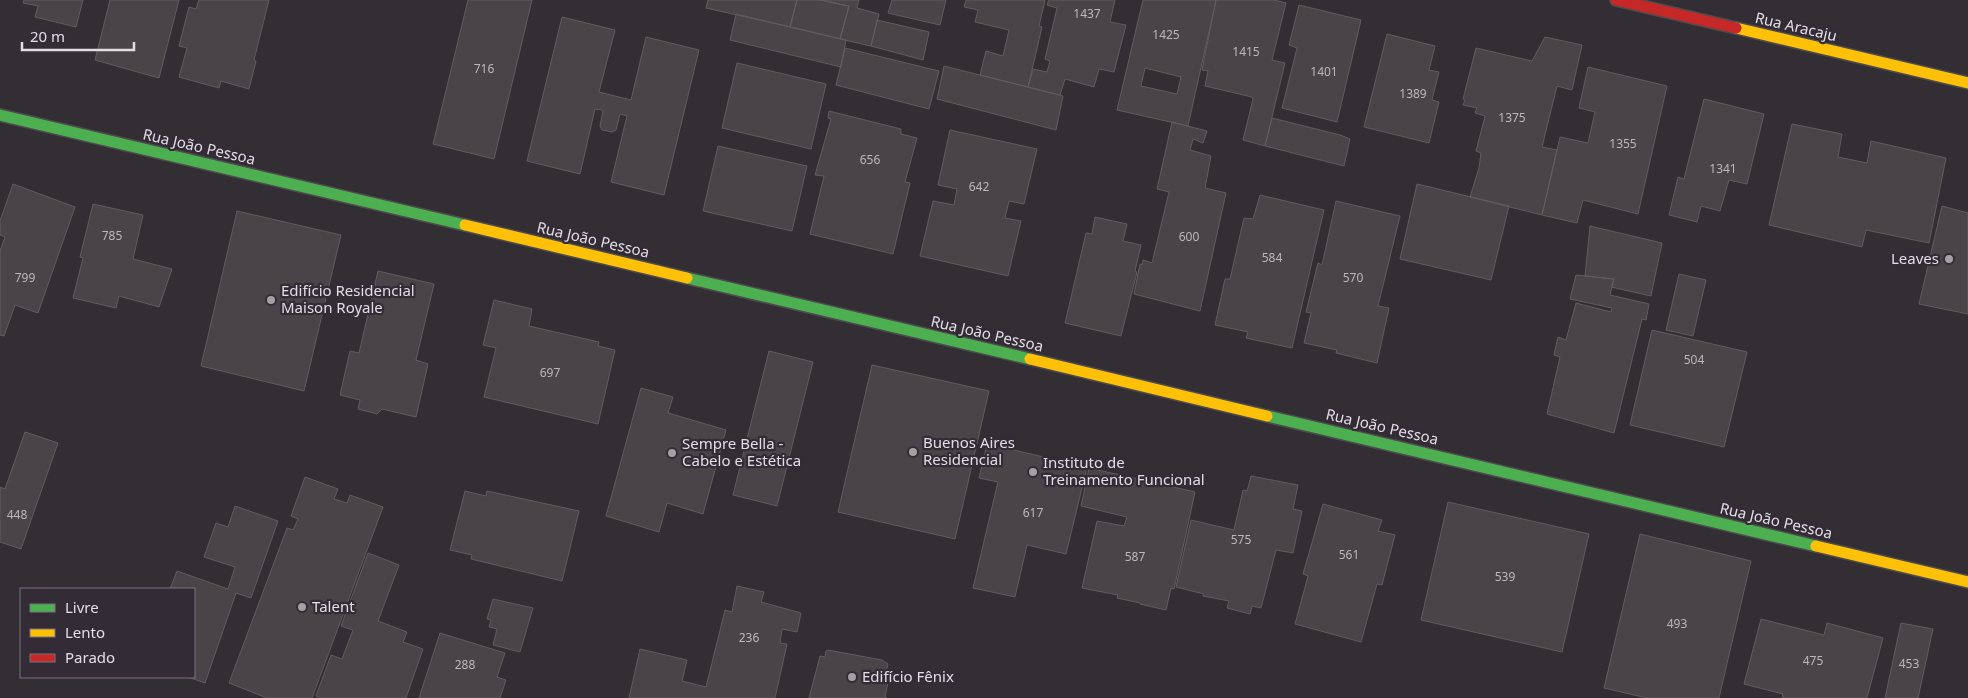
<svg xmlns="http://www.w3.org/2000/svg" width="1968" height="698" font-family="'Noto Sans',sans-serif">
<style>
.building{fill:#484447;stroke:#615c5f;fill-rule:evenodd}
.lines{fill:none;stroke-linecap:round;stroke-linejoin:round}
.fast-casing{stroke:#4e4b4f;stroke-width:14}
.slow-casing{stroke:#4e4b4f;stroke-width:14}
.jam-casing{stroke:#4e4b4f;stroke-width:14}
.fast{stroke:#4caf50;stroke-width:11}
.slow{stroke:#ffc107;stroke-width:11}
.jam{stroke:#c62828;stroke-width:11}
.poi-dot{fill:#a4a0a6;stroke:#332c36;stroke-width:2}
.labels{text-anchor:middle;stroke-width:4.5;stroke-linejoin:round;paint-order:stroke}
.number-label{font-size:12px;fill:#bcb7bd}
.street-label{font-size:15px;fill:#e2dde4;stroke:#332c36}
.poi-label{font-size:15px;fill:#e2dde4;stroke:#332c36;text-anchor:start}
</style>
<rect width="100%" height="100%" fill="#322e34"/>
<path class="building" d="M24,0H83L76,27L35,17L38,6L23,3Z
M110,0H179L159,78L95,60Z
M199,0H269L254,60L256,61L249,89L221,81L219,88L179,77L187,48L179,46L189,7L196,9Z
M468,0H532L494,159L433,144Z
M708,0H797L790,27L706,8Z
M797,0H820L849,6L840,39L790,27Z
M820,0H859L857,8L879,14L871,46L840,39L849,6Z
M892,0H946L940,25L888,13Z
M966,0H1045L1039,26L1042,27L1028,87L980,75L986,51L1003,56L1009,30L975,22L978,10L964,7Z
M1049,0H1115L1110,22L1126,25L1114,72L1099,69L1094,87L1065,79L1060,95L1028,87L1033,69L1047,72L1050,61L1045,59L1057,8L1047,5Z
M1143,0H1216L1188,126L1117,110ZM1145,68L1181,77L1177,94L1141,86Z
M1216,0H1274L1286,3L1272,60L1285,63L1265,146L1243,140L1253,99L1252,97L1205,86L1208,71L1202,70Z
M1299,5L1361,20L1337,122L1282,108L1297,48L1289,45Z
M736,14L846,40L841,67L730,40Z
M562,17L615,30L599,92L631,100L646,37L699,50L664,195L611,182L627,116L620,114L616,130L612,132L602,130L600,126L603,110L595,109L580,174L527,161Z
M877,20L929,32L923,60L871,46Z
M1387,34L1435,46L1429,70L1439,72L1432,100L1439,102L1429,143L1364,127Z
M1545,37L1582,45L1572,90L1557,86L1542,147L1557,150L1542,215L1470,197L1479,168L1481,153L1476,151L1485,116L1475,113L1477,108L1463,105L1465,100L1463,99L1476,48L1532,61Z
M845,48L939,71L929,109L836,85Z
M737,63L826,84L811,149L722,128Z
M944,66L1063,96L1056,130L937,99Z
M1588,67L1667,86L1638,214L1583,200L1577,223L1542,215L1560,137L1588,143L1595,112L1579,108Z
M1704,99L1764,114L1747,184L1729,180L1720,211L1701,206L1697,222L1669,215L1678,177L1684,179Z
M829,111L901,129V134L917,138L905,182L910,183L893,254L810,234L824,176L815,175L831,119L828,118Z
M1272,118L1340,135L1350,139L1344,166L1265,146Z
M1172,122L1207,131L1203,143L1193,139L1190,150L1211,156L1205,188L1226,193L1200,311L1134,294L1140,264L1142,265L1143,260L1152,263L1169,192L1157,189Z
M1792,124L1842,134L1838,157L1867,163L1871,141L1946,158L1929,243L1866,230L1862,247L1769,225Z
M950,130L1037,149L1024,204L1009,201L1005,218L1021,221L1008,276L920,256L933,201L954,205L957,189L938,185Z
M718,146L807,166L792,231L703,211Z
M13,184L75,207L38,313L15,305L4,336L0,335V251L5,237L0,235V221Z
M1417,184L1509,206L1491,280L1400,259Z
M1260,195L1324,210L1292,348L1246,338L1248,332L1215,325L1225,279H1230L1244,218L1253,219Z
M1336,201L1400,216L1378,306L1389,308L1377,363L1336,353L1337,350L1304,343L1311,313L1306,312L1318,263L1322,265Z
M93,204L143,215L133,259L172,269L159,307L119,296L116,308L73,298L83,258L80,257Z
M1942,206L1968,213V314L1919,304Z
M237,211L341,235L304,391L201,366Z
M1095,217L1127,224L1123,241L1141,245L1135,271L1137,272L1121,336L1065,323L1086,233L1092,234Z
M1590,226L1662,243L1651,296L1611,287L1614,279L1585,276Z
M378,271L434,284L416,360L428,364L416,417L382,409L377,414L358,409L360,400L340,395L350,351L359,353Z
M1679,274L1706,280L1693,336L1666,330Z
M1576,275L1614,279L1610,295L1649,304L1646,320L1642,319L1614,433L1547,414L1560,357L1554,355L1558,337L1566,340L1576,303L1611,312L1612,308L1570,299Z
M494,300L532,309L529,326L599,342L598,346L615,350L598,424L484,397L496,348L483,345Z
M1652,330L1747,352L1724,447L1630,425Z
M769,351L813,362L777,506L733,495Z
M872,365L989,391L955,539L838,512Z
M641,388L673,397L668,413L726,430L703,514L667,503L659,532L606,516Z
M25,432L58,443L21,549L0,542V487L5,489Z
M987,445L1005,449V448L1087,467L1066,554L1027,545L1015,597L973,588L998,482L979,478Z
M1089,468L1195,492L1174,589L1171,588L1166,610L1140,604V603L1117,598L1118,595L1082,588L1097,521L1124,526L1127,517L1081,506Z
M1251,476L1298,485L1293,509L1302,511L1293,553L1276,550L1261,608L1252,606L1250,614L1227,608L1229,601L1203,596L1204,594L1176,587L1191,520L1234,530L1243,490L1247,491Z
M305,477L338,489L334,499L347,503L350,495L383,507L312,698H267L229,683L287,528L293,530L298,519L291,516Z
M465,491L486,496L487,491L579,511L562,581L471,559L472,555L450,550Z
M1448,502L1589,534L1562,652L1421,620Z
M1323,504L1382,520L1378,531L1395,535L1382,585L1377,584L1361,642L1295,624L1308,576L1303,574Z
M235,506L278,521L251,598L236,593L205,683L188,677H194V589H170L177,571L228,589L235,567L204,557L216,523L228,527Z
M1640,534L1751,561L1719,698H1647L1604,688Z
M368,553L399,565L378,621L407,632L403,642L423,649L406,698H321L316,696L331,655L342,659L353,630L341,626Z
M737,586L764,592L761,602L801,613L797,632L782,629L780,643L787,644L775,698H629L640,649L687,660L682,681L706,687L725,610L732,612Z
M493,599L533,608L520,652L493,645L497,629L489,627L491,620L487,619Z
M1761,619L1824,635L1827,623L1883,638L1867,698H1785L1782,697L1783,694L1744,684Z
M1901,623L1933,629L1918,698H1885Z
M440,633L505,653L497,677L506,680L500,698H419Z
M828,650L882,660L888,664L886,671L890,672L885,697L887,698H809L820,656L825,657L826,651Z"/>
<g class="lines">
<g class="fast-casing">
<path id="fast" d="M0,115L465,225
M687,278L1030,359
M1267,416L1816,546"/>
</g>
<g class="slow-casing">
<path id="slow" d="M1736,28L1968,83
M465,225L687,278
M1030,359L1267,416
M1816,546L1968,582"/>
</g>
<g class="jam-casing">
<path id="jam" d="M1616,0L1736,28"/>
</g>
<use href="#fast" class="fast"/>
<use href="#slow" class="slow"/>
<use href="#jam" class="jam"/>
</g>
<g class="poi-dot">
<circle cx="1949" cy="259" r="5"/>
<circle cx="271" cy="300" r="5"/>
<circle cx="913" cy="452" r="5"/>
<circle cx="672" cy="453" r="5"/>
<circle cx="1033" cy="472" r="5"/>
<circle cx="302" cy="607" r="5"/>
<circle cx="852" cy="677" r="5"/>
</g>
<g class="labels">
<g class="number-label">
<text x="1087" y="18">1437</text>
<text x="1166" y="39">1425</text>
<text x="1246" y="56">1415</text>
<text x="484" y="73">716</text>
<text x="1324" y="76">1401</text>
<text x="1413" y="98">1389</text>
<text x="1512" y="122">1375</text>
<text x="1623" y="148">1355</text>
<text x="870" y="164">656</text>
<text x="1723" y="173">1341</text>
<text x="979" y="191">642</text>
<text x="112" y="240">785</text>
<text x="1189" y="241">600</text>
<text x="1272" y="262">584</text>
<text x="25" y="282">799</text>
<text x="1353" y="282">570</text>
<text x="1694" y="364">504</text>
<text x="550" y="377">697</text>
<text x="1033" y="517">617</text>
<text x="17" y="519">448</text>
<text x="1241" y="544">575</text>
<text x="1349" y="559">561</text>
<text x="1135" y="561">587</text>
<text x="1505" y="581">539</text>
<text x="1677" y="628">493</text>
<text x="749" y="642">236</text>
<text x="1813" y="665">475</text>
<text x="1909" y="668">453</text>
<text x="465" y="669">288</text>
</g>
<g class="street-label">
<text transform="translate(1796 27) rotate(13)" y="5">Rua Aracaju</text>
<text transform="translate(199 147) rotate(13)" y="5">Rua João Pessoa</text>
<text transform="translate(593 240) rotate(13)" y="5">Rua João Pessoa</text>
<text transform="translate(987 334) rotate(13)" y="5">Rua João Pessoa</text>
<text transform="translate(1382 427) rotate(13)" y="5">Rua João Pessoa</text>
<text transform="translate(1776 521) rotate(13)" y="5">Rua João Pessoa</text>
</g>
<g class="poi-label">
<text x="1939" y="264" text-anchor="end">Leaves</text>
<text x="281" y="296">Edifício Residencial<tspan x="281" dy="17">Maison Royale</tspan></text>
<text x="923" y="448">Buenos Aires<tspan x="923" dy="17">Residencial</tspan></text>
<text x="682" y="449">Sempre Bella -<tspan x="682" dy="17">Cabelo e Estética</tspan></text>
<text x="1043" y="468">Instituto de<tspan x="1043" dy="17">Treinamento Funcional</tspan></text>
<text x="312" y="612">Talent</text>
<text x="862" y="682">Edifício Fênix</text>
</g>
</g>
<rect x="20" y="588" width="175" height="90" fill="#332c36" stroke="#79737c"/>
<rect x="30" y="604" width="25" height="8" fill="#4caf50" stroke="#79737c"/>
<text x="65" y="613" font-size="15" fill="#e2dde4">Livre</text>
<rect x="30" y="629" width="25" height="8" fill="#ffc107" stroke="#79737c"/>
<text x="65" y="638" font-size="15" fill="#e2dde4">Lento</text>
<rect x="30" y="654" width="25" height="8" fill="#c62828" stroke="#79737c"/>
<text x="65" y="663" font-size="15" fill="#e2dde4">Parado</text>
<path d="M22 42v8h112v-8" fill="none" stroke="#e2dde4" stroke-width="2.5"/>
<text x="30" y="42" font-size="15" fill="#e2dde4" stroke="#332c36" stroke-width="4" paint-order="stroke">20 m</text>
</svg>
